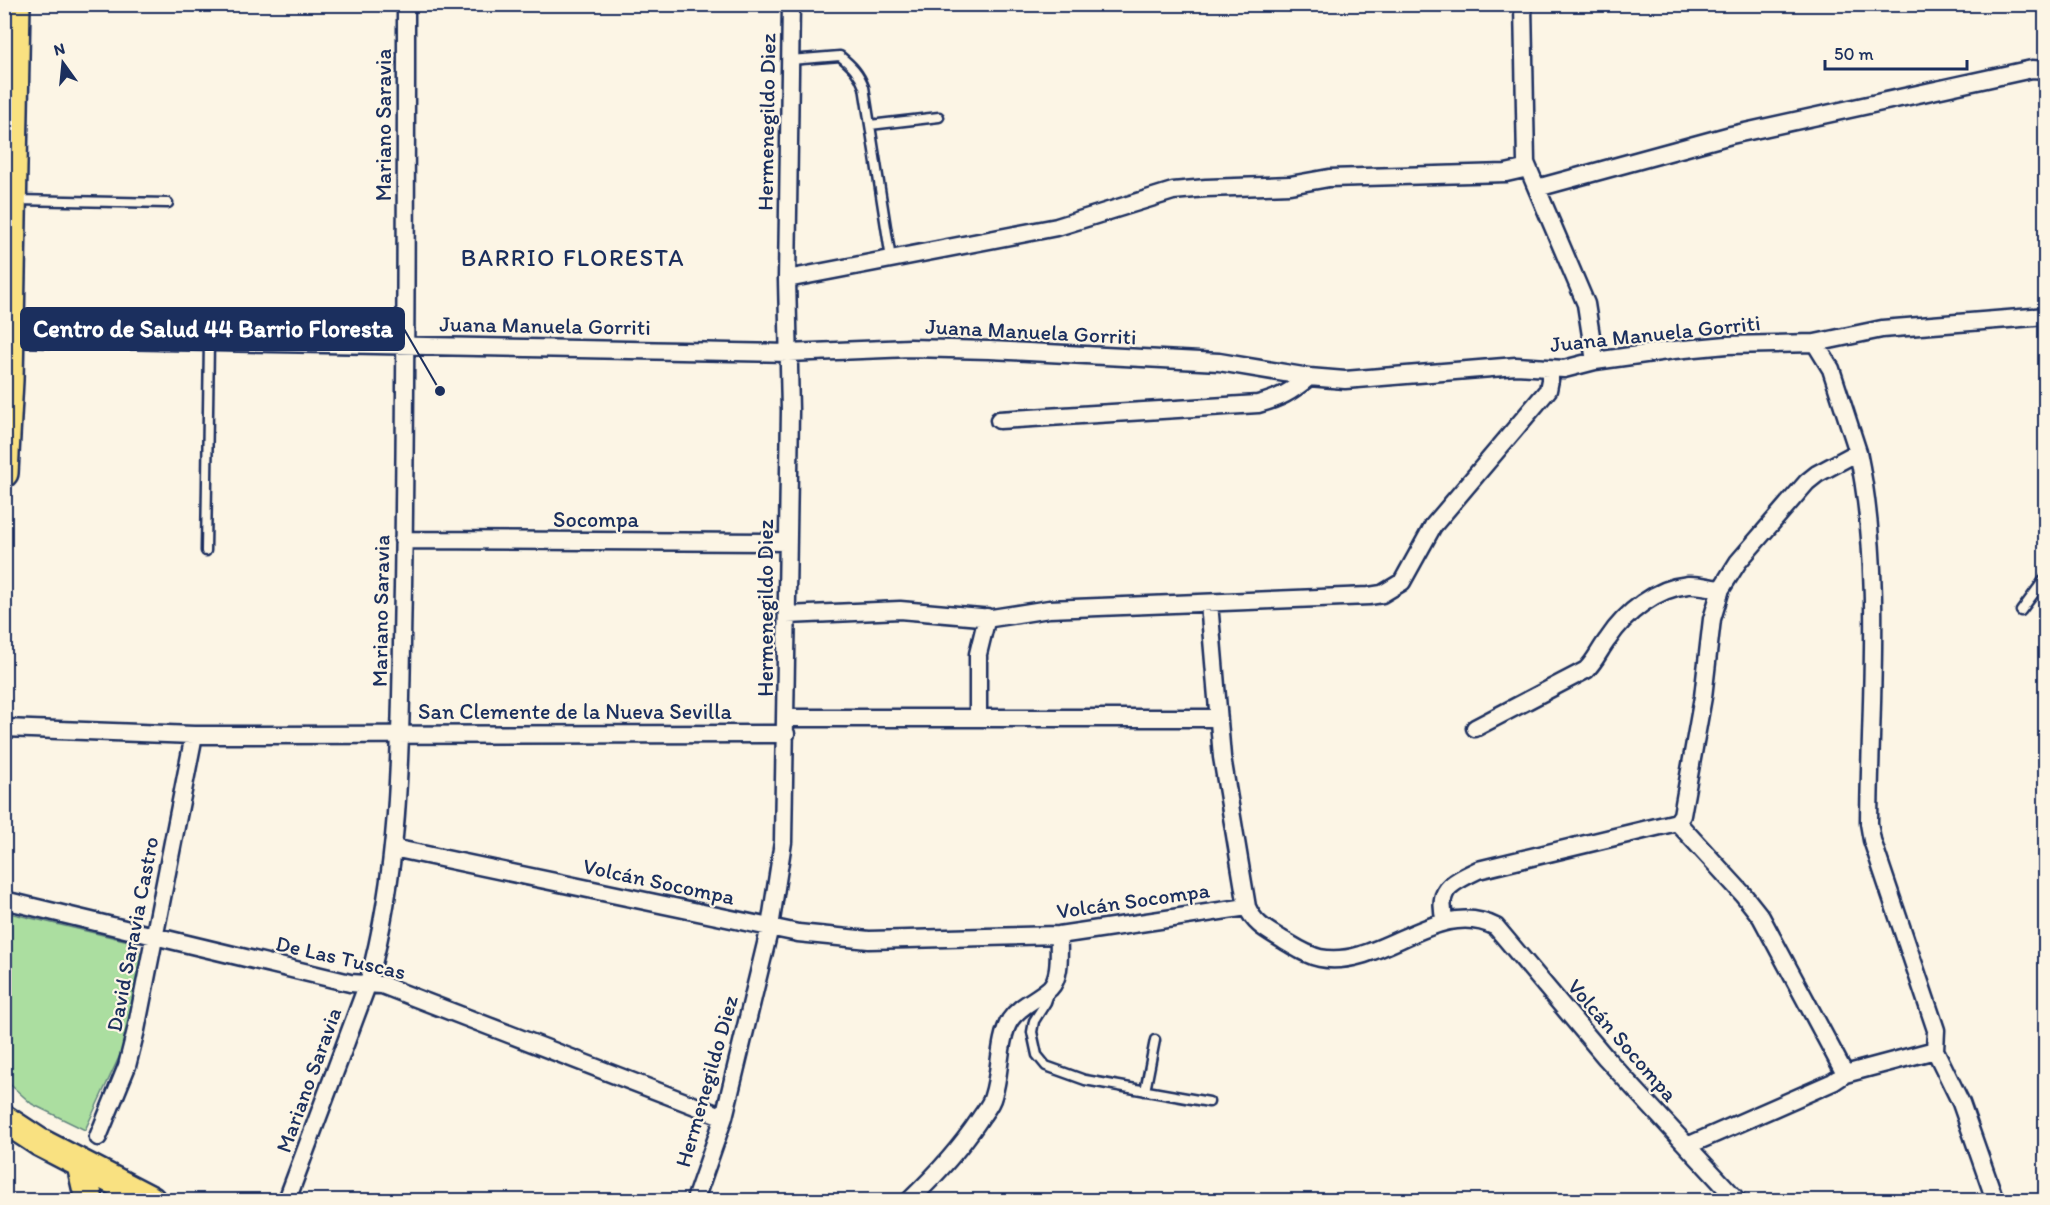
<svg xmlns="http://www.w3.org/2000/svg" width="2050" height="1205" font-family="Itim,sans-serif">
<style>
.green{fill:#abdea0;stroke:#63867f;stroke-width:1.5}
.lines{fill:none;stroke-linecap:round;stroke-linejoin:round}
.lane-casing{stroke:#1b2f5e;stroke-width:13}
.street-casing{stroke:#1b2f5e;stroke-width:21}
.primary-casing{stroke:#1b2f5e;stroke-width:32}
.lane{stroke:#fcf5e5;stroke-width:8}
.street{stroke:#fcf5e5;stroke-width:16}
.primary{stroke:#f9e181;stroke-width:27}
.labels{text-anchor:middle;stroke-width:4.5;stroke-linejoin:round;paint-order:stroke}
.street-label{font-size:22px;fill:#1b2f5e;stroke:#fcf5e5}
.neighbourhood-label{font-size:24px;letter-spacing:1.5px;fill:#1b2f5e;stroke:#fcf5e5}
.leader{fill:none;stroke:#1b2f5e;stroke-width:2}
.callout-dot{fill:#1b2f5e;stroke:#fcf5e5;stroke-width:2}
.callout{fill:#1b2f5e;stroke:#1b2f5e;stroke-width:2}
.callout-label{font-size:24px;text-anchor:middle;font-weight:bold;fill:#fff}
</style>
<rect width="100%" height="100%" fill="#fcf5e5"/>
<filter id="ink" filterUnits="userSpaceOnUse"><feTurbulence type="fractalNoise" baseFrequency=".0167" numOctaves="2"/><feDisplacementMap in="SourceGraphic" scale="12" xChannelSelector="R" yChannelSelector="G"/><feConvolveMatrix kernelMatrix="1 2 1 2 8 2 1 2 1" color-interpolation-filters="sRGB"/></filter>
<g filter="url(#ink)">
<path class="green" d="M5,912L133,942L144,958L121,1053L85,1130L32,1104L5,1080Z"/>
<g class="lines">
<g class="lane-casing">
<path id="lane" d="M790,60L840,56C852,66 859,73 864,87L891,259
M870,125L939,117
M16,200L168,203
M206,551L209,341
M2021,611L2046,577
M1050,991L1046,1002L1034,1021L1032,1032L1037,1055L1046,1066L1085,1080L1209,1102
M1145,1091L1155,1040"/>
</g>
<g class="street-casing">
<path id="street" d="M1523,4L1526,163L1586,304L1595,361
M1537,188L1731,135L2032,69L2046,70
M787,279L1057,227L1173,191L1206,188L1290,185L1329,178L1506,173L1528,168
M10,338L788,353L910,348L990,350L1219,362L1309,377L1345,380L1516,366L1564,369L1595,361L1674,350L1727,345L1815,343L1882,329L2046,316
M999,420L1258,404C1280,398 1291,392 1309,377
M1858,452C1883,571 1870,701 1869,823L1872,840L1936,1030L1935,1050L1961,1103L1995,1200
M403,540L788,542
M1209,603L1222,757L1247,907
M787,615L900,610L992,618L1049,609L1369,596L1382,594L1402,582L1433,526L1548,390L1550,380V369
M786,718H1218
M978,718V654L987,617
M4,728L194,735L786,734
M1475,728L1586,670C1596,660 1600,649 1608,639C1625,613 1656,588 1688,585C1698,584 1710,588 1721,589
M1677,822L1742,893L1761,917L1845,1074
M393,848L798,933L869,940L1059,935L1247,907C1255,925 1267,930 1283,940C1295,947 1306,955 1320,958C1380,970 1438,896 1496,927L1606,1058L1737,1200
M4,900L350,983L382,985L724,1117
M1445,921C1436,889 1451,883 1478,870L1677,822L1682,815L1703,697L1712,619L1721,589L1738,562L1807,482L1817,474L1858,452L1831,369L1815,343
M98,1137L127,1066L136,1030L194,735
M1687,1146L1833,1082L1845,1074L1935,1050
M287,1200L368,983C404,855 400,718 403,587C406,392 406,199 406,4
M695,1200L724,1117L770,927L783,842L790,411L787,279L791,4
M910,1200C936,1175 959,1150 979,1120C984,1112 991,1105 993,1096C1001,1073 998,1040 1010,1020C1020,1005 1037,1000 1050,988C1062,976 1058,950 1059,935"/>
</g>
<g class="primary-casing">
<path id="primary" d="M4,473L9,380L16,4
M4,1119L39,1142L151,1200
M81,1165L89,1200"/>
</g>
<use href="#lane" class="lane"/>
<use href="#street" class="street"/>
<use href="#primary" class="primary"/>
</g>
</g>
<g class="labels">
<g class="street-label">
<text transform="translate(766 122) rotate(-89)" y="8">Hermenegildo Diez</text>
<text transform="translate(383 125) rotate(-90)" y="8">Mariano Saravia</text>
<text transform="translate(545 325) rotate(1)" y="8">Juana Manuela Gorriti</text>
<text transform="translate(1031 331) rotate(3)" y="8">Juana Manuela Gorriti</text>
<text transform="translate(1655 333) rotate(-6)" y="8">Juana Manuela Gorriti</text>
<text x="596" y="527">Socompa</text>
<text transform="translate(765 608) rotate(-90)" y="8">Hermenegildo Diez</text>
<text transform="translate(380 611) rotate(-89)" y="8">Mariano Saravia</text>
<text x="575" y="719">San Clemente de la Nueva Sevilla</text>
<text transform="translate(659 881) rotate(12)" y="8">Volcán Socompa</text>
<text transform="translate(1133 900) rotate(-8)" y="8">Volcán Socompa</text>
<text transform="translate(132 934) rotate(-79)" y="8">David Saravia Castro</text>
<text transform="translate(341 957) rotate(13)" y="8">De Las Tuscas</text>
<text transform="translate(1623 1040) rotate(49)" y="8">Volcán Socompa</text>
<text transform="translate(308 1080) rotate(-70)" y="8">Mariano Saravia</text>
<text transform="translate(706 1081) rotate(-74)" y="8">Hermenegildo Diez</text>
</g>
<g class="neighbourhood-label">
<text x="573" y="266">BARRIO FLORESTA</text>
</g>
</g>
<path class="leader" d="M440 391L404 329"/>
<circle class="callout-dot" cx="440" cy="391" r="6"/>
<rect class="callout" x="21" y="308" width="383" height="42" rx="6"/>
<g class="callout-label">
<text x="213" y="337">Centro de Salud 44 Barrio Floresta</text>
</g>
<rect width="2050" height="1205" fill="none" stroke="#fcf5e5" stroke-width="24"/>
<rect x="12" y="12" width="2026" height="1181" fill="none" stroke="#1b2f5e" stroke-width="2" filter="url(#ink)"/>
<g transform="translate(63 63) rotate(345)" stroke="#fcf5e5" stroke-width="4.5" paint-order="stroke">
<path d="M0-4.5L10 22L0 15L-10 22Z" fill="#1b2f5e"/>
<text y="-9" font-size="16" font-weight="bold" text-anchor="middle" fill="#1b2f5e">N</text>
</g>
<path d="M1825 60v9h142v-9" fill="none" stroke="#1b2f5e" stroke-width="3"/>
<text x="1834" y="60" font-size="18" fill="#1b2f5e" stroke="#fcf5e5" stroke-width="4.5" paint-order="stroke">50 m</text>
</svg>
